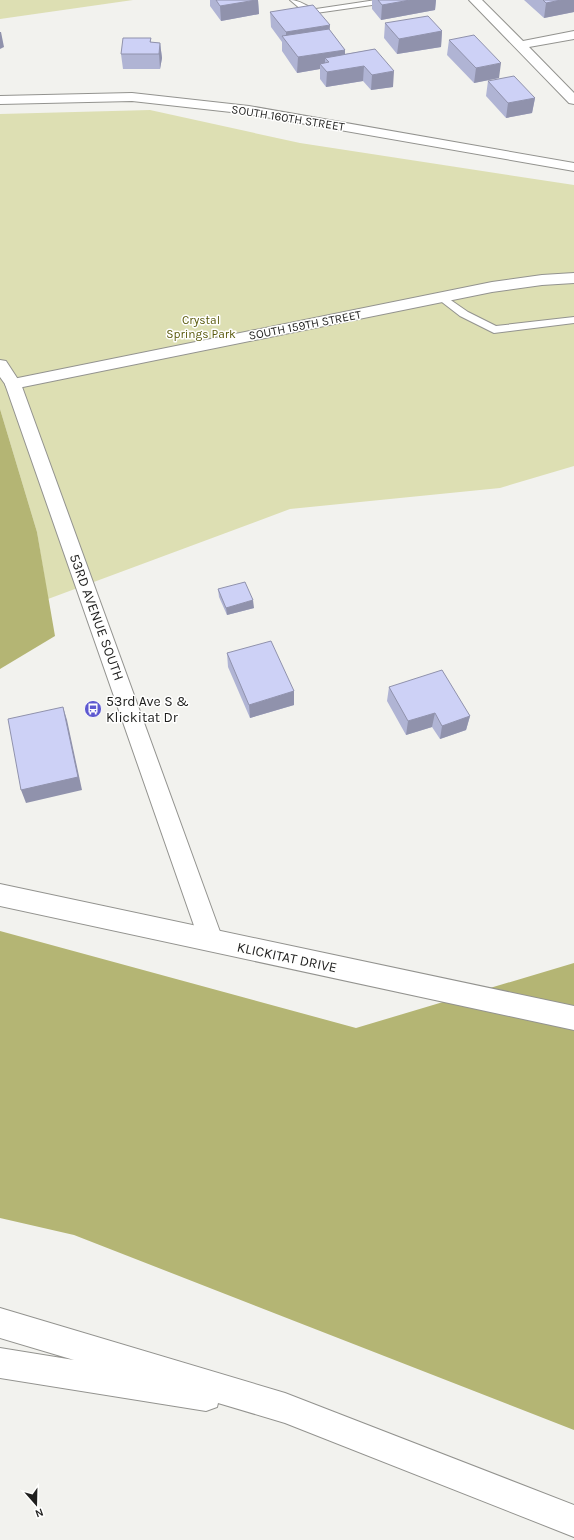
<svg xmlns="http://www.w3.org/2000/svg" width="574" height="1540" font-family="Karla,sans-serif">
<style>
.green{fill:#dddfb3}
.forest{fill:#b4b574}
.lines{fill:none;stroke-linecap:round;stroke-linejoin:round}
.service-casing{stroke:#93938f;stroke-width:2}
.minor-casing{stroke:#93938f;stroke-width:2}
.tertiary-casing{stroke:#93938f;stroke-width:2}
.secondary-casing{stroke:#93938f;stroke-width:2}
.motorway-casing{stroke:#93938f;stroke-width:2}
.service{fill:#fff;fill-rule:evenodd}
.minor{fill:#fff;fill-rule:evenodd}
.tertiary{fill:#fff;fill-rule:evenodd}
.secondary{fill:#fff;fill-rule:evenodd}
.motorway{fill:#fff;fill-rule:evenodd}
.wall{fill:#b0b4d4}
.shaded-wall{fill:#9092ac}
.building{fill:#cdd1f6;stroke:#9092ac}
.labels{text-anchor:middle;stroke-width:3;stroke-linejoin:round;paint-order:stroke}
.far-street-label{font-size:12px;fill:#1f1f1e;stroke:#fffffe}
.far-park-label{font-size:12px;fill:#5a5a0d;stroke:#fffffe}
.street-label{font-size:14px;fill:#1f1f1e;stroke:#fffffe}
.poi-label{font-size:14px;fill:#1f1f1e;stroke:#fffffe;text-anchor:start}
</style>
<rect width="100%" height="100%" fill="#f2f2ee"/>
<path class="green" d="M0,0H133L0,19Z
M150,110L300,143L574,185V466L500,488L290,509L48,599L37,532L0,409V114Z"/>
<path class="forest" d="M0,409L37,532L55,636L0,669Z
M0,931L356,1028L574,963V1430L74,1235L0,1218Z"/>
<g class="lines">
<g class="service-casing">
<path id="service" d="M290,0C301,0 306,7 316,9L376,0H397L393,2L316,13L303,11Z
M442,294L468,312L496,326L574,317V323L494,333L460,316L438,299L437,297L438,295Z"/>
</g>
<g class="minor-casing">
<path id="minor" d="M469,0H482L523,41L574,31V39L529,47L574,93V104L569,103Z
M574,273V283L542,285L492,292L13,389L7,388L5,384L7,380L13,379L492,282L542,275Z"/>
</g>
<g class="tertiary-casing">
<path id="tertiary" d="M132,93L249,106L574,163V171L249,114L132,101L0,104V96Z
M0,360L6,361L21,384L223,940L220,948L211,951L202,948L199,940L5,384L0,377Z"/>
</g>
<g class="secondary-casing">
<path id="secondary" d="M0,884L574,1006V1030L0,906Z"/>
</g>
<g class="motorway-casing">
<path id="motorway" d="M0,1308L285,1393L574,1505V1537L285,1423L218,1403L217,1407L206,1411L0,1378V1348L74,1360L0,1338Z"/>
</g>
<use href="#service" class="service"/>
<use href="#minor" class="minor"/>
<use href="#tertiary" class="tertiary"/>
<use href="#secondary" class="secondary"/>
<use href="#motorway" class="motorway"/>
</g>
<path class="wall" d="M210,0H258L259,14L221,21L210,6Z
M372,0H436L435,10L381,20L372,9Z
M524,0H574V12L544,18Z
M270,12L329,29L345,50V54L375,49L393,87L371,90L363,81L326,87L320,79V69L297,73L282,51V42L271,27Z
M385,23L442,31L441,47L397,54L384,38Z
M151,38V42L160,43L162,58L160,69H123L121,54Z
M449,40L499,78L474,83L447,55Z
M488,81L535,98L532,113L506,118L486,96Z
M218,589L254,608L227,615L219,597Z
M227,653L294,691V705L250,718L228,667Z
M389,687L470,716L466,730L440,739L432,727L406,735L387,701Z"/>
<path class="shaded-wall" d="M256,0H258L259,14L221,21L220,6Z
M410,0H436L435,10L381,20L382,5Z
M561,0H574V12L544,18L546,3Z
M330,25L329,40L286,42V32Z
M442,31L441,47L397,54L399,39Z
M0,32H1L4,47L0,49Z
M160,43L162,58L160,69L159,54Z
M345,50V65L329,62L325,58V68L320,64V69L297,73L298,57Z
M501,63L499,78L474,83L476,68Z
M364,66L363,81L326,87L327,72Z
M394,71L393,87L371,90L372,75Z
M535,98L532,113L506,118L508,103Z
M253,600L254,608L227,615L226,608Z
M294,691V705L250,718L249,705Z
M63,707L67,720L82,790L26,803L21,790Z
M435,713L432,727L406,735L408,721Z
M470,716L466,730L440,739L442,726Z"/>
<path class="building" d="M216,0H256L220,6Z
M378,0H410L382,5Z
M543,0H561L546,3Z
M313,5L330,25L286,32L270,12Z
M428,16L442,31L399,39L385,23Z
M329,29L345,50L298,57L282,36Z
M474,35L501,63L476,68L449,40Z
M123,38H151L150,42L160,43L159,54H121Z
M375,49L394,71L372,75L364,66L327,72L320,64L329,62L325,58Z
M514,76L535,98L508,103L488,81Z
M245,582L253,600L226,608L218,589Z
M271,641L294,691L249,705L227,653Z
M442,670L470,716L442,726L435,713L408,721L389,687Z
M63,707L78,777L21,790L8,719Z"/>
<defs>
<g id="bus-disc" transform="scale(0.9)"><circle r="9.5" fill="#5d58d0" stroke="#fffffe"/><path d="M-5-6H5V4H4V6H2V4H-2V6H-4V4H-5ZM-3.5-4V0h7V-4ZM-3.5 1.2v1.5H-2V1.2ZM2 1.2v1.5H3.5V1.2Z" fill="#fff"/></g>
</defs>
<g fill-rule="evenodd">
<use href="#bus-disc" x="93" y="709"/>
</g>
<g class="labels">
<g class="far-street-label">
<text transform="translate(288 118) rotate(9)" y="4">SOUTH 160TH STREET</text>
<text transform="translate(305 325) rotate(-11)" y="4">SOUTH 159TH STREET</text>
</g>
<g class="far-park-label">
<text x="201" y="324">Crystal<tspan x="201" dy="14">Springs Park</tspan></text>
</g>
<g class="street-label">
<text transform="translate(97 617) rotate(70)" y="5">53RD AVENUE SOUTH</text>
<text transform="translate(287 957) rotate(12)" y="5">KLICKITAT DRIVE</text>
</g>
<g class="poi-label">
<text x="106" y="706">53rd Ave S &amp;<tspan x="106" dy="16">Klickitat Dr</tspan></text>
</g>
</g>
<g transform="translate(36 1504) rotate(160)" stroke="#fffffe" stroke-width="3" paint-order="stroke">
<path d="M0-3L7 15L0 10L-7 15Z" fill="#1f1f1e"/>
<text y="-6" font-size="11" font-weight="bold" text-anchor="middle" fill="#1f1f1e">N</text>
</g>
</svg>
